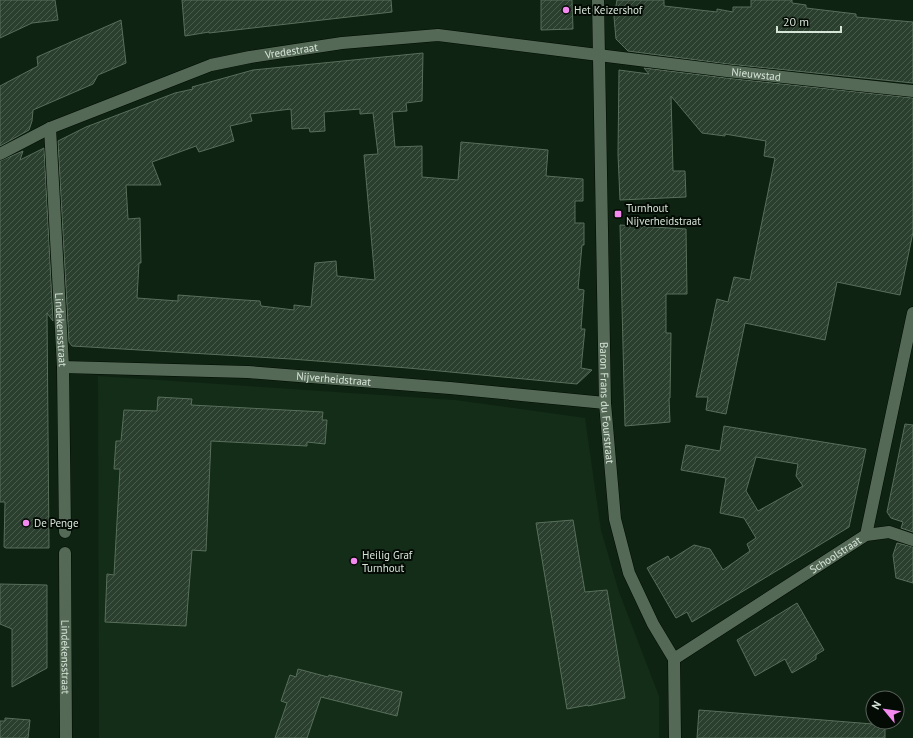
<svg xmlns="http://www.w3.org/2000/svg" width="913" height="738" font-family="'PT Sans',sans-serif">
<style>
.built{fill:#132d18}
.building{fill:url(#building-hatch);stroke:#586f5b;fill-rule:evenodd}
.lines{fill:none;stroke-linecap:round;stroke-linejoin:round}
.minor-casing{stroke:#000c02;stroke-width:13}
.minor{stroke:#546a57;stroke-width:12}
.poi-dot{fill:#f489f0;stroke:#040a04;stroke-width:1.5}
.labels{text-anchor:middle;stroke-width:4;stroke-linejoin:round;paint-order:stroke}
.poi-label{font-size:11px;fill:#d7e4d8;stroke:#040a04;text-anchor:start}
.street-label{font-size:11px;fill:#d7e4d8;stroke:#040a04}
</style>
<defs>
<pattern id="building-hatch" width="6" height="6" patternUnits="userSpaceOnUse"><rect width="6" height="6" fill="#2b3f2e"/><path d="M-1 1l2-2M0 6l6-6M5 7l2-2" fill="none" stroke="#495b4c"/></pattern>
</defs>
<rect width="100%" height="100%" fill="#0f2313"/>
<path class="built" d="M98,376L455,400L585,418L601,530L619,592L659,696V738H99Z"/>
<path class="building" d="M0,0H55L58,20L32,23L0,38Z
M182,0H391L392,12L209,33V32L185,36Z
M541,0H572L573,29L541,30Z
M617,0H664V6L717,12V9L733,12V7H751V0H792V3L806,5V8L856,14V17L913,22V83L728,64L628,51L616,39L614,17Z
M121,20L126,63L98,75L93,84L33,110L32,121L29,130L0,146V86L38,66L37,57Z
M423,53L422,101L406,103L407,111L392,112L395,147L422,146V177L458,180L461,142L548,150L546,176L583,179V201H575V223H584V245H582L578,289L584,290L581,329H585L581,368L592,370L577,384L408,368L291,359L72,346L69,342L58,141L86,127L175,93L193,89L192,87L253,70ZM291,109L292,129L309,128L310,132L325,131L324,112L360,109V114L373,113L378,154L364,155L375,280L337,276L336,261L315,263L311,307L294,305V310L261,306L260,301L244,300L178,295V301L137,298L139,263H141L140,218L128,219L126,185H161L152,162L196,146L199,152L234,141L230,126L252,121L250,114Z
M644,68L726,78L913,98V232L900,295L837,282L825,340L745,323L726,414L706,410L708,397H696L717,299L728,302L734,277L750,280L775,158L764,156L766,141L725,134V136L702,133L671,96L673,171H685L686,197L620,200L618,154L619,70L649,74Z
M44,148L53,321L47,313L49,548H6L4,547L5,502H0V161L23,151L20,160Z
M620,225L686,229L687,294H666V333H671L670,398H669L670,422L625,426Z
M158,397L192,399L191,405L323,412L322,420H327L325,444L307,442V446L211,441L206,551L192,550L186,626L105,622L107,574L114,575L120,469H114L116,441H121L124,410L157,411Z
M905,424L913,425V532L901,528L903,522L891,518L887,512Z
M724,426L866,449L849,527L692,622L687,612L676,618L647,568L668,556L670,560L694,545L710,549L723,570L750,551L747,544L756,538L744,518L720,513L726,478L681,470L686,445L720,451ZM756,457L798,464L796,476L803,486L758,511L746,491Z
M573,520L585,592L607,590L625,698L588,706V705L567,709L536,523Z
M897,543L913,547V583L896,578L893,555Z
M0,584L47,585V668L12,687V629L0,624Z
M797,603L824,650L816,655V659L792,673L785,659L755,676L737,640Z
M298,669L328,677L329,675L402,692L397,716L321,697L307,738H275L287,703L281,701L290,675L296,677Z
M699,710L885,725V738H697Z
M5,718L30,720L28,738H0V721H5Z"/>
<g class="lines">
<g class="minor-casing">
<g id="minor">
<path id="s1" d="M598,0L605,403L615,519L629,573L653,624L674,659L675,738"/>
<path id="s2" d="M50,128L63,367L65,532"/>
<path id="s3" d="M0,154L50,128L211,65L250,57L342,43L438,35L727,71L913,91"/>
<path id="s4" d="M63,367L248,372L450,388L605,403"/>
<path d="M866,535L913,313"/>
<path id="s5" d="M65,553L66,738"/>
<path id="s6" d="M674,659L866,535L889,532L913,540"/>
</g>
</g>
<use href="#minor" class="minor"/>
</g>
<g class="poi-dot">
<circle cx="566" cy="10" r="4"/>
<rect x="614" y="210" width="8" height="8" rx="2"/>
<circle cx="26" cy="523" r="4"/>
<circle cx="354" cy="561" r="4"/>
</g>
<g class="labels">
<g class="poi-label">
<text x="574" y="14">Het Keizershof</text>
<text x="626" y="212">Turnhout<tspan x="626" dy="13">Nijverheidstraat</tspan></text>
<text x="34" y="527">De Penge</text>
<text x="362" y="559">Heilig Graf<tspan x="362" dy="13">Turnhout</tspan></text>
</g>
<g class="street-label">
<text dy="4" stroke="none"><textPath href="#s3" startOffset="311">Vredestraat</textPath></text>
<text dy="4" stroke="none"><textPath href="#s3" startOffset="779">Nieuwstad</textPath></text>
<text dy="4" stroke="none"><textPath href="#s2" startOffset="202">Lindekensstraat</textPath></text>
<text dy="4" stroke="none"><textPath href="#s4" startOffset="271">Nijverheidstraat</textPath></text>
<text dy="4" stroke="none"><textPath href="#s1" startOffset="403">Baron Frans du Fourstraat</textPath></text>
<text dy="4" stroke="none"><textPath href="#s6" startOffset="192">Schoolstraat</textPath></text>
<text dy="4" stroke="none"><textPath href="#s5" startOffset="104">Lindekensstraat</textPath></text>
</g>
</g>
<g transform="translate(885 710) rotate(299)"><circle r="19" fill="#040a04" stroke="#586159"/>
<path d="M0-3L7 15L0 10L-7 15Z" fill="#f489f0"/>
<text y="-6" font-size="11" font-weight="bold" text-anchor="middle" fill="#d7e4d8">N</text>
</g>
<path d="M777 26v6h64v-6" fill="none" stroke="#d7e4d8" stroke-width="2"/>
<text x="783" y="26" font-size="12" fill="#d7e4d8" stroke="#040a04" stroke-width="3" paint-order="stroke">20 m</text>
</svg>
